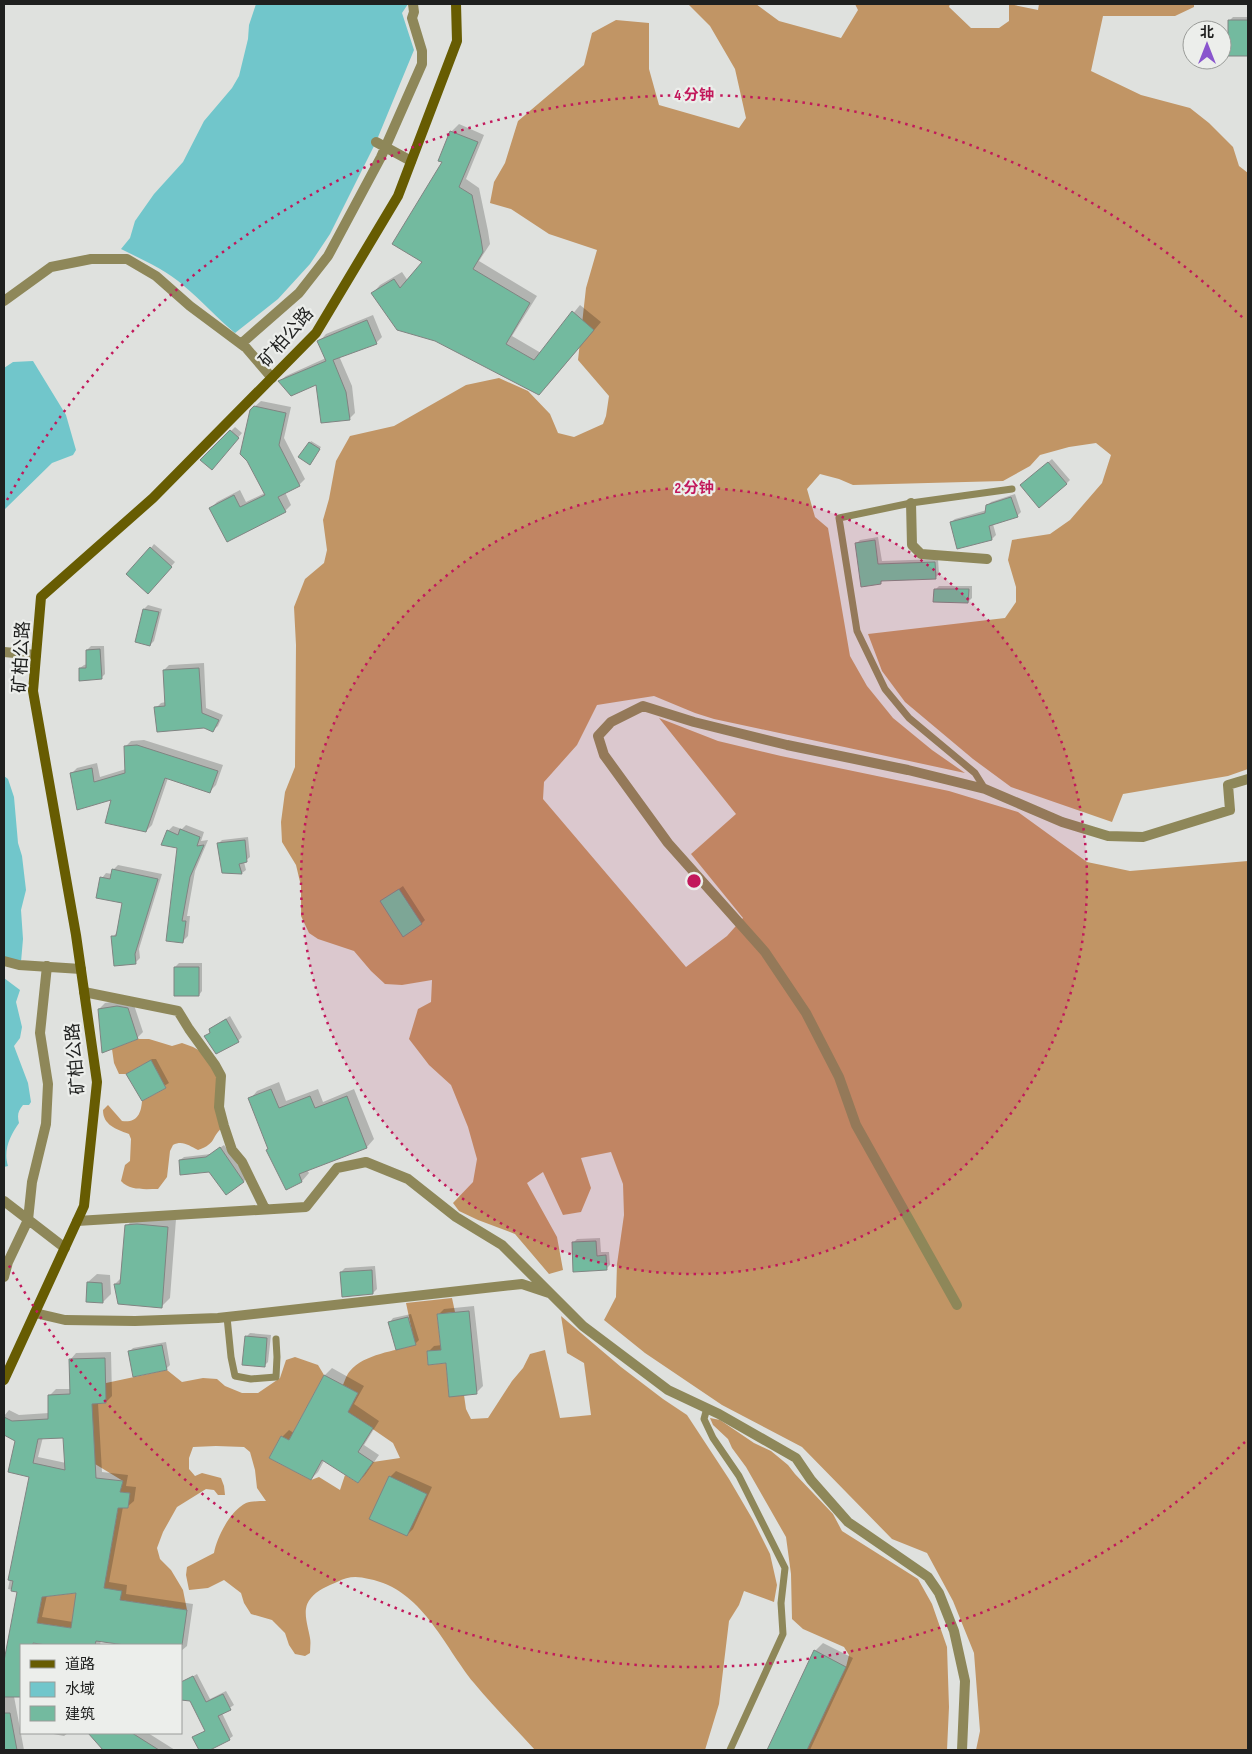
<svg xmlns="http://www.w3.org/2000/svg" width="1252" height="1754" font-family="'Sofia Sans Condensed','Noto Sans SC',sans-serif">
<style>
.forest{fill:#c19565}
.water{fill:#71c6cb}
.shadow{fill:#0003;fill-rule:evenodd}
.building{fill:#73ba9f;stroke:#808482;fill-rule:evenodd}
.lines{fill:none;stroke-linecap:round;stroke-linejoin:round}
.lane{stroke:#8e8759;stroke-width:7}
.street{stroke:#8e8759;stroke-width:10}
.secondary{stroke:#675c02;stroke-width:10}
.ring{fill:none;stroke:#c2185b;stroke-width:2.5;stroke-dasharray:2.5 5}
.labels{text-anchor:middle;stroke-width:4.5;stroke-linejoin:round;paint-order:stroke}
.street-label{font-size:18px;fill:#1f201f;stroke:#eceeeb}
.centre{fill:#c2185b;stroke:#eceeeb;stroke-width:2.5}
.ring-label{font-size:15px;text-anchor:middle;font-weight:bold;fill:#c2185b;stroke:#eceeeb;stroke-width:4.5;stroke-linejoin:round;paint-order:stroke}
</style>
<rect width="100%" height="100%" fill="#dfe1de"/>
<path class="forest" d="M688,4H756L779,21L841,38L858,10L855,4H950L949,7L971,28H999L1009,21V4L1038,10L1039,4H1194V7L1175,16H1103L1091,71L1141,95L1190,108L1209,123L1233,147L1239,166L1248,173V769L1228,776L1123,794L1112,822L1011,787L973,759L905,702L882,671L868,634L1005,618L1016,602V587L1008,560L1012,540L1050,534L1070,520L1102,483L1111,455L1096,443L1069,447L1040,455L1030,466L1003,481L853,485L839,479L820,474L807,489L815,517L828,528L850,656L867,686L893,718L932,750L965,773L714,719L695,713L654,696L597,705L577,745L544,782L543,799L686,967L727,936L743,918L691,854L736,814L659,718L718,741L781,756L949,791L1018,812L1087,862L1130,871L1248,861V1750H976L980,1731L974,1653L953,1601L927,1553L892,1539L802,1447L722,1405L645,1353L604,1320L616,1297L617,1264L624,1215L623,1184L611,1152L581,1158L591,1188L581,1212L563,1215L543,1172L527,1183L557,1237L563,1270L549,1274L515,1234L478,1220L459,1211L453,1203L473,1182L477,1159L468,1127L451,1085L429,1065L409,1039L418,1009L431,1002L432,980L402,985L385,984L371,971L354,951L318,939L309,933L301,916V886L296,865L282,842L281,822L285,792L295,767L296,645L294,607L305,579L324,563L327,550L323,520L329,499L336,461L350,436L394,426L466,385L499,378L528,391L550,414L558,433L574,437L603,424L606,416L609,396L578,360L586,288L597,250L549,234L511,209L490,203L494,182L505,163L518,121L584,65L592,33L616,20L649,23V69L659,105L739,128L746,118L735,69L710,26Z
M138,1039H149L172,1046L182,1043L193,1047L209,1056L215,1065L224,1126C210,1137 218,1143 198,1150C189,1146 183,1140 173,1145L170,1151L167,1177L158,1189C145,1189 130,1191 121,1181L125,1165L130,1161L131,1139L129,1134C116,1129 103,1125 103,1110L108,1105L122,1121C137,1123 141,1114 142,1101L166,1088L151,1060L126,1074H119L114,1063L112,1049Z
M452,1298L455,1312L437,1314L441,1350L427,1352L428,1365L446,1363L449,1396L464,1395L466,1409L471,1419L488,1418L512,1381L523,1368L530,1354L545,1350L560,1418L591,1415L584,1363L567,1353L561,1316L621,1367L663,1399L687,1415L729,1479L753,1520L770,1554L777,1585L774,1602L744,1591L739,1605L729,1621L719,1704L705,1750H535C515,1728 493,1706 474,1683C443,1645 422,1589 369,1579C357,1576 348,1576 337,1582C328,1586 317,1590 311,1598C301,1609 308,1625 310,1638C311,1643 310,1648 310,1653L305,1656L295,1654L289,1645L285,1633L272,1620L251,1614L244,1603L241,1593L224,1580L208,1588L189,1590L186,1575L187,1567L214,1553C217,1537 230,1511 246,1503C252,1501 260,1501 266,1501L257,1488L255,1470L250,1452L244,1447L216,1446L193,1447L189,1458V1469L195,1476L202,1473L221,1478L224,1486L225,1495H218L214,1490L206,1489L177,1507L163,1532L157,1548L160,1559L171,1570L183,1590L187,1610L120,1600L121,1591L74,1611L71,1628L37,1623L42,1597L93,1591L106,1576L118,1508H128L130,1493L120,1492L123,1481L95,1464L93,1425L86,1404L106,1403V1383L167,1370L182,1382L203,1378L217,1379L225,1386L242,1393H258L280,1378L286,1360L295,1357L318,1365L324,1375L289,1440L281,1436L269,1458L311,1480L319,1477L340,1490L345,1475L358,1483L373,1462L400,1458L393,1443L348,1412L358,1393L343,1385C345,1380 347,1374 350,1371C364,1354 395,1351 415,1345L406,1303Z
M710,1418L720,1420L754,1443L771,1451L788,1465L795,1474L833,1514L842,1531L918,1579L932,1604L947,1647L949,1707L947,1750H807L846,1667L849,1655L844,1647L803,1629L792,1619L791,1574L786,1537L746,1467L732,1448L728,1439L713,1425Z"/>
<path class="water" d="M256,4H408L402,13L414,50L376,142L330,234L310,264L278,299L235,333C217,318 202,301 184,286C166,270 143,260 121,249L130,238L135,221L154,194L183,162L204,121L232,88L239,76L248,39L249,25Z
M33,361L66,415L76,450L73,455L52,463L4,510V368L13,362Z
M4,776L8,779L14,797L18,843L22,856L26,890L21,910L23,939L21,962L4,958Z
M4,978L20,990L16,1002L22,1027L20,1038L14,1046L28,1083L31,1102L29,1105H23C18,1111 17,1115 19,1123C10,1136 3,1150 8,1166L4,1167Z"/>
<path class="shadow" d="M1233,17H1248V55L1229,54L1230,20Z
M459,124L484,135L466,179L479,188L488,231L490,244L479,261L537,296L512,336L541,353L580,305L601,322L547,386L373,293L380,285L402,272L408,281L424,262L451,132Z
M373,315L382,337L376,343L339,356L352,386L355,413L349,419L317,383L280,381L286,376L326,358L319,342L326,334Z
M261,401L291,407L284,438L305,479L299,485L285,492L291,505L285,511L211,508L217,502L240,490L246,502L265,493L251,410Z
M235,427L242,433L215,465L202,460Z
M311,441L321,447L311,462L310,443Z
M1052,459L1070,480L1066,484L1025,482Z
M1015,494L1021,512L1017,516L993,524L996,535L992,539L951,522L955,519L987,510V506L991,502Z
M878,537L882,561L938,559L939,574L936,577L883,580L880,583L857,543L860,540Z
M154,544L175,562L152,588L151,548Z
M939,586H972V598L968,602L935,590Z
M148,605L162,609L154,641L150,645L136,641L144,609Z
M91,646H104L105,674L101,678L80,668L84,665L88,664L87,650Z
M204,663L206,708L223,715L218,726L213,730L156,708L161,703L166,702L164,670L169,665Z
M144,740L223,765L216,785L210,791L168,778L152,825L146,831L113,798L71,774L77,768L97,763L100,777L126,769L125,747L131,741Z
M186,825L204,832L201,841L208,840L195,871L187,916H190L188,936L183,941L178,847L168,831L173,826L182,829Z
M248,837L250,857L244,862L246,870L242,873L223,872L218,844L222,840Z
M118,865L162,874L139,949L140,958L135,963L113,937L117,932L123,902L102,878L106,873L112,874L113,870Z
M403,886L425,920L421,924L386,898Z
M179,963H202V991L199,995L175,967Z
M124,1000L133,1002L143,1032L137,1038L99,1009L105,1003Z
M230,1016L242,1037L238,1041L206,1036L211,1032L210,1030L214,1026Z
M152,1059H156L169,1083L142,1099L128,1074Z
M279,1082L286,1101L318,1089L323,1102L354,1089L374,1139L367,1147L307,1170L309,1173L302,1181L286,1188L250,1099L257,1091Z
M224,1145L247,1178L244,1181L180,1160L184,1157L211,1154Z
M135,1217L176,1219L170,1298L161,1307L115,1284L122,1277L127,1226Z
M600,1238L601,1252H609L610,1265L606,1269L573,1243L577,1239Z
M375,1266L377,1289L373,1293L341,1272L345,1268Z
M97,1274L110,1275L111,1294L103,1302L88,1282Z
M474,1306L483,1386L477,1392L450,1395L447,1362L428,1352L434,1346L442,1345L438,1315L444,1309Z
M411,1314L419,1340L415,1344L390,1322L393,1318Z
M250,1333L271,1335L268,1362L264,1366L246,1337Z
M166,1342L170,1365L166,1369L129,1352L133,1348Z
M111,1352L112,1396L106,1402L98,1403L102,1472L128,1475L126,1486L136,1487L134,1501L127,1507H123L109,1582L127,1585L126,1594L193,1604L187,1646L181,1651V1645H134L101,1640L100,1645H21V1691H13L24,1750H4V1667L18,1591L8,1589L30,1476L17,1440L4,1434V1416L9,1410L19,1415L49,1413V1396L56,1389H71L70,1360L76,1353ZM43,1437H64L66,1463L38,1457ZM78,1592L73,1622L42,1617L47,1595Z
M332,1368L364,1386L354,1404L379,1421L364,1445L379,1455L365,1475L358,1482L325,1459L318,1472L311,1479L282,1437L289,1430L294,1433L325,1375Z
M396,1471L432,1487L413,1529L407,1535L390,1477Z
M823,1643L853,1658L810,1750H768L815,1651Z
M197,1674L210,1699L226,1691L234,1705L222,1713L233,1736L229,1739L207,1750H200L194,1738L206,1730L182,1683Z
M48,1733H68L64,1736Z
M89,1733H148L175,1750H102L103,1749Z"/>
<path class="building" d="M1228,20H1248V56H1228Z
M450,131L478,142L459,187L472,195L481,239L483,252L473,269L530,303L506,344L534,360L572,311L594,330L539,395L435,341L397,330L371,293L394,279L400,288L422,262L392,244L442,162L438,161Z
M367,320L377,344L333,360L346,392L350,420L321,423L316,385L291,396L278,381L326,361L317,341L319,340Z
M254,406L286,413L279,445L300,486L278,497L286,512L227,542L209,508L234,495L240,507L265,495L247,461L240,454L250,410Z
M230,430L239,438L212,470L200,460Z
M309,442L320,449L310,465L298,457Z
M1048,462L1067,484L1039,508L1020,485Z
M1011,497L1018,517L989,526L992,540L957,549L950,522L985,513L986,505Z
M875,540L878,564L935,562L936,579L881,581V584L861,587L855,543Z
M150,547L172,567L148,594L126,574Z
M934,589H969L968,603L933,602Z
M143,609L159,612L150,646L135,642Z
M100,649L102,679L79,681V668H86V650Z
M199,668L202,713L219,720L213,732L204,728L157,732L154,707L165,706L163,670Z
M137,745L218,771L210,793L165,778L146,832L105,823L111,800L77,810L70,773L92,768L94,782L125,773L124,746Z
M180,829L200,837L197,846L204,845L190,877L182,921H186L183,943L166,941L177,848L161,845L167,830L178,835Z
M245,840L247,862L239,864L242,874L222,873L217,843Z
M112,869L158,879L135,954L136,964L114,966L111,936H116L122,903L96,898L100,877L110,879Z
M399,889L422,924L403,937L380,901Z
M174,967H199V996H174Z
M117,1006L128,1008L138,1039L102,1053L98,1009Z
M226,1019L239,1042L216,1054L204,1036L210,1033L209,1029Z
M151,1060L166,1088L142,1101L126,1074Z
M271,1089L279,1108L310,1096L315,1108L347,1096L367,1148L299,1174L302,1182L286,1190L266,1150L268,1149L248,1098Z
M220,1147L244,1182L226,1195L209,1172L180,1175L179,1160L206,1157Z
M137,1224L168,1227L162,1308L118,1304L114,1284H120L125,1225Z
M596,1241L597,1256L606,1255L607,1270L573,1272L572,1242Z
M372,1270L373,1294L342,1297L340,1272Z
M87,1282L102,1283L103,1303L86,1302Z
M469,1311L477,1394L449,1397L446,1363L428,1365L427,1351L441,1350L437,1314Z
M408,1317L416,1345L396,1350L388,1322Z
M245,1336L267,1338L265,1367L242,1365Z
M162,1345L167,1370L133,1377L128,1351Z
M105,1358L106,1403L92,1404L96,1478L123,1481L120,1492L130,1493L128,1508H118L104,1588L122,1591L120,1600L187,1610L182,1645H125L96,1641L95,1645H46L33,1643V1645H21V1697H4V1661L17,1592L11,1591L13,1581L8,1580L29,1477L8,1472L15,1441L4,1435V1417L12,1421L48,1419V1395L70,1394L69,1359ZM63,1438L65,1470L33,1463L38,1439ZM76,1593L71,1628L37,1623L42,1597Z
M324,1375L358,1393L348,1412L373,1428L358,1452L373,1462L358,1483L322,1460L311,1480L269,1458L281,1436L289,1440Z
M389,1476L427,1494L407,1536L369,1519Z
M814,1650L846,1667L807,1750H767Z
M193,1676L206,1702L223,1694L231,1710L218,1716L230,1740L210,1750H199L192,1737L205,1731L190,1701L181,1700V1682Z
M4,1713H10L17,1750H4Z
M88,1733H132L159,1750H103Z"/>
<g class="lines">
<path class="lane" d="M985,789L975,773L909,718L885,689L857,631L839,518L911,503L1012,489
M227,1317L231,1357L235,1376L251,1379L276,1377L277,1357L276,1339
M707,1408L704,1419L713,1438L739,1476L785,1568L781,1603L783,1634L730,1750"/>
<path class="street" d="M376,142L411,161
M4,301L51,267L91,259H127L156,276L190,306L245,347
M272,378L242,343L299,293L328,256L381,157L422,64V51L412,18L414,12L413,4
M911,503L912,545L921,554L987,559
M4,652L36,655
M4,961L19,965L81,969
M84,992L178,1011L189,1029L215,1065L221,1076L219,1107L224,1126L232,1150L242,1162L265,1209
M4,1201L65,1248
M77,1221L306,1207L337,1168L366,1162L408,1179L456,1217L502,1245L583,1326L668,1390L719,1414L796,1458L811,1480L848,1522L928,1577L939,1593L954,1631L965,1681L962,1750
M4,1277L8,1262L28,1220L32,1182L46,1124L48,1084L40,1033L47,966
M957,1305L856,1125L839,1077L806,1013L765,952L668,843L604,755L598,736L611,722L643,706L694,722L787,745L908,770L985,789L1062,822L1108,836L1143,837L1230,810L1228,785L1248,779
M35,1313L65,1320L135,1321L218,1318L522,1284L549,1293"/>
<path class="secondary" d="M4,1380L84,1206L97,1082L76,935L33,691L41,597L153,498L316,333L398,196L457,41L456,4"/>
</g>
<circle cx="694" cy="881" r="393" fill="#c2185b" fill-opacity=".12"/>
<g class="ring">
<circle cx="694" cy="881" r="393"/>
<path d="M1245 1442A786 786 0 0 1 7 1262M7 500A786 786 0 0 1 1245 320"/>
</g>
<g class="labels">
<g class="street-label">
<text transform="translate(286 337) rotate(-49)" y="6">矿柏公路</text>
<text transform="translate(21 657) rotate(-87)" y="6">矿柏公路</text>
<text transform="translate(75 1059) rotate(-95)" y="6">矿柏公路</text>
</g>
</g>
<circle cx="694" cy="881" r="8" class="centre"/>
<g class="ring-label">
<text x="694" y="100">4 分钟</text>
<text x="694" y="493">2 分钟</text>
</g>
<rect width="1252" height="1754" fill="none" stroke="#1f201f" stroke-width="10"/>
<rect x="20" y="1644" width="162" height="90" fill="#eceeeb" stroke="#9a9c99"/>
<rect x="30" y="1660" width="25" height="8" fill="#675c02" stroke="#9a9c99"/>
<text x="65" y="1669" font-size="15" fill="#1f201f">道路</text>
<rect x="30" y="1682" width="25" height="15" fill="#71c6cb" stroke="#9a9c99"/>
<text x="65" y="1694" font-size="15" fill="#1f201f">水域</text>
<rect x="30" y="1706" width="25" height="15" fill="#73ba9f" stroke="#9a9c99"/>
<text x="65" y="1719" font-size="15" fill="#1f201f">建筑</text>
<g transform="translate(1207 45)"><circle r="24" fill="#eceeeb" stroke="#9a9c99"/>
<path d="M0-4L9 19L0 12L-9 19Z" fill="#8955cd"/>
<text y="-8" font-size="14" font-weight="bold" text-anchor="middle" fill="#1f201f">北</text>
</g>
</svg>
